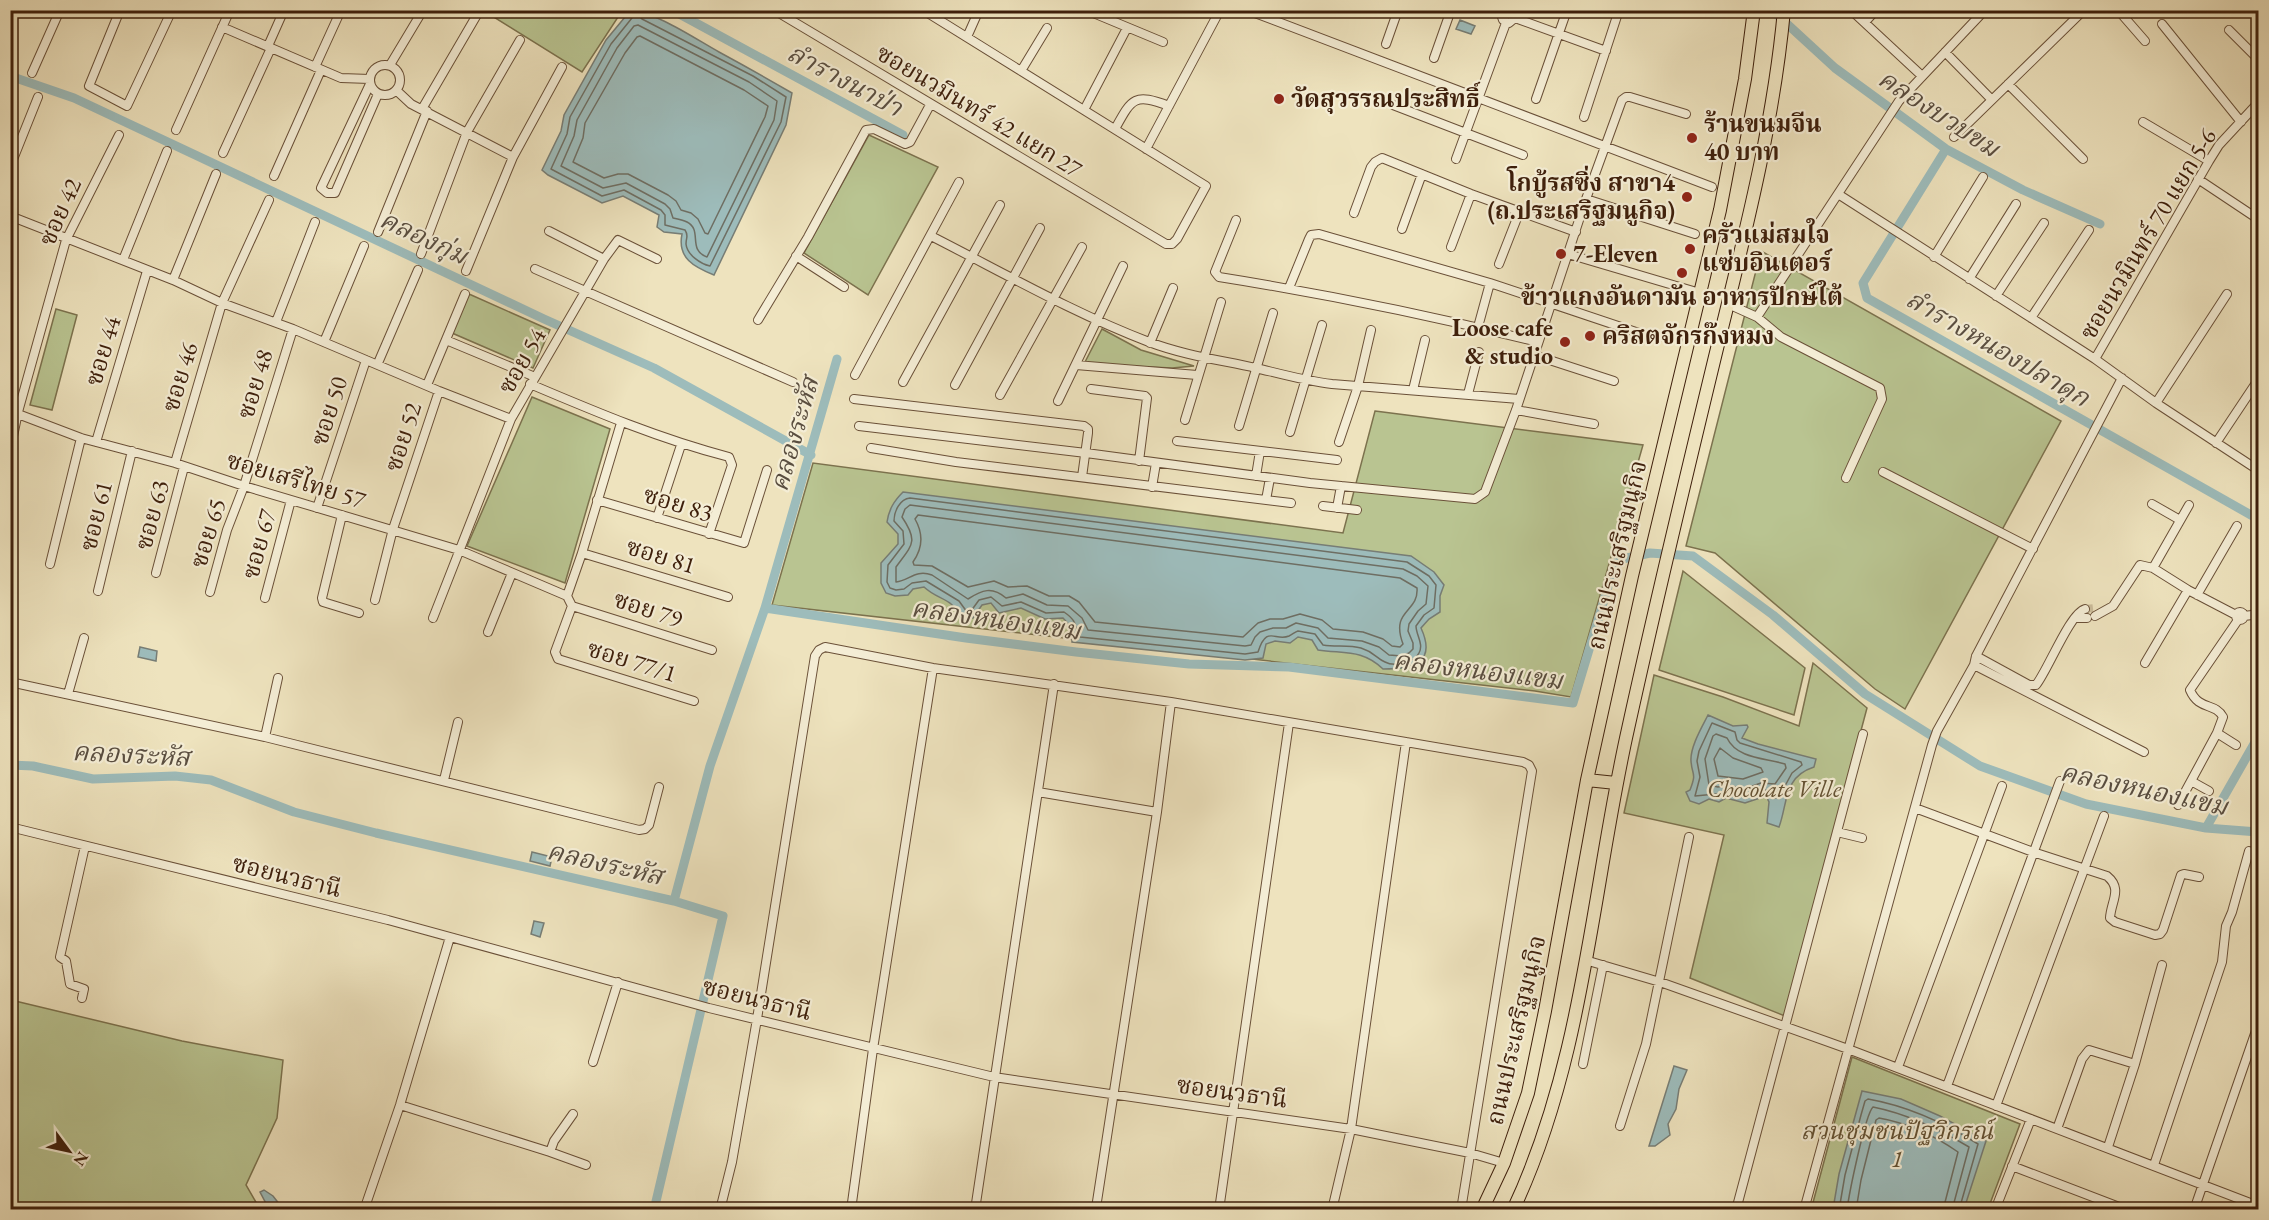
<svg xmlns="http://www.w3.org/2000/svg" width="2269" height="1220" font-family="'EB Garamond','Noto Serif Thai',serif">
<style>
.green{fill:#b9c491;stroke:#7c724e;stroke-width:1.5}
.water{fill:#9dbcbb;stroke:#777d75;stroke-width:1.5}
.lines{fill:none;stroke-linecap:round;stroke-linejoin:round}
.shore{stroke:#6e6e63;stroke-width:1.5}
.canal{stroke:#9dbcbb;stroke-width:9}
.minor-tunnel{stroke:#cbbc9a;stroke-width:8;stroke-dasharray:8 4;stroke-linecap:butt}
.minor-casing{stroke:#6a5038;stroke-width:10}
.primary-casing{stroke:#3e1f0b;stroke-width:14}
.minor{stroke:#f4edd5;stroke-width:8}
.primary{stroke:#eee3be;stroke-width:12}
.poi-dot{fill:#8f2418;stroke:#f4edd5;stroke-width:2}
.labels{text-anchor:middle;stroke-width:4.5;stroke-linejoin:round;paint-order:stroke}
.poi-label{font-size:24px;font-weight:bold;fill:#3e1f0b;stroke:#f4edd5;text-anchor:start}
.street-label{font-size:24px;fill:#3e1f0b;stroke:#f4edd5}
.park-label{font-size:24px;font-style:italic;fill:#635133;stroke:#f4edd5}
.water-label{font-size:26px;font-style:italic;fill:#5a4e40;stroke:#f4edd5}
</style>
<rect width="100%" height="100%" fill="#eee3be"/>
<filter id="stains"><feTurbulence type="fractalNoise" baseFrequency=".00333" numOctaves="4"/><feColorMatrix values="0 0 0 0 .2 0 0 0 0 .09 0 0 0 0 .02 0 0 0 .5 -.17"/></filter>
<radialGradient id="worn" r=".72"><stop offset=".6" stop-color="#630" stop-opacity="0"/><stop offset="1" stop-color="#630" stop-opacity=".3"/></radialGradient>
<path class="green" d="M484,11H622L582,72Z
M869,135L938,167L868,295L804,253Z
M1761,251L2061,421L1905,709L1875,689L1715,553L1686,546Z
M469,294L550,330L533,368L452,333Z
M56,309L77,315L52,410L30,405Z
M1102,329L1141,350L1194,366L1172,368L1084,364Z
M532,397L610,429L565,583L467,546Z
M1375,411L1643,445L1571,697L1535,691L772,605L813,463L1343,533Z
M1683,571L1805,668L1794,715L1659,670Z
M1813,663L1867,708L1785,1016L1690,978L1724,835L1624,813L1654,675L1723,697L1799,726Z
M11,1000L182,1041L283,1060L277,1118L246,1185L260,1209H11Z
M1852,1057L2020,1124L1988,1209L1811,1210Z"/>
<path class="water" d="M630,11C653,10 697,40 719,52C743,65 768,79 792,93L786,125L714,275C694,267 677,258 682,234L664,232L657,227L659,215L623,196L602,203L548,175L542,170L561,131L564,115L606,40Z
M1460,20L1475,26L1471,34L1456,29Z
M903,492L1411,556L1434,572L1444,585L1440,596V612L1429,619L1421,628C1437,663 1413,669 1383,669C1362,649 1344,654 1318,650L1312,640L1298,637L1290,643L1275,641L1266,644L1263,658L1245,660L1072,642V628L1063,618L1045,619L1021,608L999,613L991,603L982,605L973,618H961C952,597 939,601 924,587L913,589L908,595L895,596L886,593L881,583V563L898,544V534L887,522C889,509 894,501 903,492Z
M140,647L157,651L156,661L138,657Z
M1708,715L1733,726L1747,725L1748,727L1742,738L1758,744L1816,759L1814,767C1783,777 1788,803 1779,827L1767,823L1769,802L1766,796L1745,803L1726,798L1719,802L1709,799L1699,804L1690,801L1686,792L1690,790C1697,772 1692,776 1691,761C1690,747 1702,727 1708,715Z
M532,852L552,857L550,866L530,861Z
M534,921L544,923L540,937L531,934Z
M1674,1066L1687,1070L1679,1089L1676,1109L1668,1124L1670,1135L1655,1146H1649Z
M1862,1091L1901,1099L1940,1116L1986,1141L1964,1209H1833L1839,1174Z
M264,1190L273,1196L280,1205L269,1209L260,1192Z"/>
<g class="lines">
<path class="shore" d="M636,13L642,19L753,76L786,97L781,122L710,266C701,264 687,255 686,244C686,237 689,236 685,230L665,225V215L661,210L624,190L602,196L551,169L567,134L570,117L611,44Z
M638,25L749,82L777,101L774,120L707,257C687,250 703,230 687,222C683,220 678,219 673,218L670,209L665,204L626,183L603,188L561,166L574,136L577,120L617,48L634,26Z
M640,36L744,90L768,106L765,117L708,234L705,233L698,219L691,213L681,210L676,201L668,195L628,174H618L604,178L573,162L583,138L585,123L625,53L637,37Z
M910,498L1407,562L1429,576L1436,585L1434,608L1424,615L1416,626C1416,635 1424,644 1419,653C1414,663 1394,667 1385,662C1376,658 1374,652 1361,648C1349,645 1335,647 1323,645L1315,634L1298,631C1295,632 1293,634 1289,636C1275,642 1267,624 1258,652L1245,654L1080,637C1073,627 1080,623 1064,612L1046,613L1021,602L1002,606L991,597L979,600L971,611L967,612L959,601L926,581L912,583L904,589L896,590L890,588L887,582L888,565L904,544L903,531L894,521C894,511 900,499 910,498Z
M910,505L1403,569L1417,576L1428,586L1426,604L1418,611L1409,624L1408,631L1413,643V649L1409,653L1402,656L1389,655L1379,647L1362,641L1328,638L1318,628L1296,623L1286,628H1273L1260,632L1255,637L1251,645L1245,646L1088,630L1082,618L1068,606L1047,605L1023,594L1006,598C992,586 982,590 968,599L932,575C915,569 909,581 896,582V567C912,545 919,542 902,517L905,509Z
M918,515L1400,578L1417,588C1419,613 1390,609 1403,644L1400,647L1392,646L1383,639L1363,632L1333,629L1322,620L1300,614L1283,619H1270L1258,623L1243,637L1095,622L1079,602L1069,596H1049L1027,586L1008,587L994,581L968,587L932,566L914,565L913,562C923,548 923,533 915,519Z
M1712,723L1735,732L1737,740L1740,743L1801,762L1802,765L1792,773L1779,797L1775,798L1771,792L1766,790L1745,797L1726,793L1695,796L1700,777L1697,761L1699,751Z
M1716,734L1727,738C1737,759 1766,758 1785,764L1786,768L1775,784L1761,783L1744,789L1727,785L1718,787L1709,785L1705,759L1713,736Z
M1720,748L1733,758L1761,768L1763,772L1743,779L1718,776L1714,759Z
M1839,1210L1845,1175L1861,1115L1865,1101L1868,1099C1908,1106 1943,1122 1978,1144L1959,1210
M1847,1210C1849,1194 1865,1115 1873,1107C1908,1114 1939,1129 1969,1147L1952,1210
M1856,1210L1861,1180L1876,1120L1879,1118C1907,1123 1935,1136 1958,1152L1943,1210"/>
<path class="canal" d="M672,10L903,135
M1772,10L1835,68L1946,149L2023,190L2100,224
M10,76L74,98L544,319L654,368L811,455
M1946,149L1863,283L1867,298L2258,519
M765,608L966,638L1076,652L1189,664L1289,667L1573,703L1613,570L1618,560L1650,553L1693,556L1773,615L1865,694L1980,766L2086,804L2206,828L2258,832
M10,765L33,766L93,779L175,776L211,780L294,812L376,833L674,901L710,766L765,608L837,359
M2206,828L2258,737
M654,1210L723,916L674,901"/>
<path class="minor-tunnel" d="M2085,609L2094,608"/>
<g class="minor-casing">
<path id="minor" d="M120,10L89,86L127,106L172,10
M774,10L1166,244H1172L1177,239L1206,186L923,10
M1086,10L1163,42
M1247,10L1712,187
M1492,10L1502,13
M1504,10L1502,17L1503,20L1509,23L1515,18L1513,10
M1851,10L1922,76
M2118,10L2145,41
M1515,18L1606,51
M1865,22L1876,10
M2162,24L2241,122
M222,27L341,78L370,79
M2229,30L2258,59
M967,37L979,10
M1386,44L1398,10
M268,46L284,10
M1945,52L1992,100
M1434,58L1451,10
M370 80a15 15 0 1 1 30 0a15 15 0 1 1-30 0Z
M390,65L423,10
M315,67L341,10
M1021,71L1047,28
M32,73L60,10
M370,84L321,188L327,193H335L378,94
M2008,84L2083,159
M396,90L411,104L513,157L466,271
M1536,99L1567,10
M1393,105L1523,155
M422,109L478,13
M1084,110L1127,28
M1584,117L1619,10
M2143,122L2209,161
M1115,129C1132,98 1134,93 1169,106
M176,130L230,10
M1954,137L2084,10
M1146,149L1220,10
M223,153L271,48
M513,157L562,67
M1456,159L1506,23
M10,167L38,97
M274,176L321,70
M2198,179L2258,219
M1838,194L2095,359L2156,403L2258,470
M1586,199L1695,234
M1354,213L1371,167L1375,162L1382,158L1471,194L1576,232
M10,216L173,280L222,303L293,329L439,391L511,419
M1236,220L1215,272L1219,277C1326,294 1433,316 1538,342
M1402,229L1422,174
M549,231L604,259
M378,232L427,111
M931,236C1002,272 1073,313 1149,342C1183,355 1220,360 1256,368C1281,374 1306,381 1332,384L1519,399
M1451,247L1471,194
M421,254L467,132L520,40
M1568,254L1700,293
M796,256L844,287
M1934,257L1983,177
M123,260L167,151
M1499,264L1519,213
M535,269L793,382
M1969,279L2016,204
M173,280L216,174
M1289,288L1309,239L1311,235L1319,234L1490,283L1657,339
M1996,296L2044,223
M1728,304L1757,317L1781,337L1880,388L1882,399L1846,478
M1757,317L1899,101L1985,10
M2031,318L2089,230
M758,320L808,237L866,130L874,129L905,144L910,142L930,105
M276,322L315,222
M1478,327L1490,283
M446,340L535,377
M324,342L364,246
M1150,343L1173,288
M1534,355L1614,381
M2095,359L2209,161L2219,145L2258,103
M378,363L418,270
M1076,365L1197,375
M855,375L959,182
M903,382L1000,205
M530,384C596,412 660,439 729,457L732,465L709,534
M427,385L465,294
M955,385L1040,228
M1091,389L1145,396L1147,398L1139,461
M1413,390L1425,340
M1468,394L1479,352
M1000,395L1082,247
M854,399L1084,426L1088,429V433L1082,477
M1058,401L1123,266
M2156,403L2227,294
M1516,410L1594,424
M10,411L81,438L175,463L244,486L459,550L567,596
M1185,420L1221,302
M859,426L1086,453L1310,483L1475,499L1485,492L1516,410L1586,199L1622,100L1626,97H1630L1686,114
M1239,426L1273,313
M1290,432L1322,325
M1177,441L1337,460
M96,442L147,271
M1339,442L1358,386L1371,330
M2216,443L2258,380
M871,448L956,462L1291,503
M10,451L18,412L66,240L119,135
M175,463L222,303L269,200
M1883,472L2033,549
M1256,476L1260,451
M1152,487L1156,463
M597,500L744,543L767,470
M1266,500L1270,478
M2152,504L2180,520
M1323,506L1357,510
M317,508L366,360
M1337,508L1341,486
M342,515L322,598L323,602L359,613
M657,518L681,445
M582,553L728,597
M50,564L81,438
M2153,568L2189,505
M156,573L184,467
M98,591L132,451
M210,592L227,530L244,486L293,329
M2197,595L2237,526
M567,596L572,606L555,652L558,659L694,701
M567,596L582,553L621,423
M265,598L291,500
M375,600L393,529L439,391
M572,606L712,650
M2236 616a4 4 0 1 1 8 0a4 4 0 1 1-8 0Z
M2095,616L2113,606L2140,565L2153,568L2188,590L2236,615
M2244,616L2252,615L2258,610
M433,618L511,419L604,259L618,240L657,259
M2075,618H2087
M488,632L512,573
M1976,656L2029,685H2036C2048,670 2070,613 2085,609
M2145,663L2188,590
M1974,665L2144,752
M10,682L265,737L639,830L645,829L649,825L659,787
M68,694L84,638
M2217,733L2236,745
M265,737L278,678
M444,780L458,722
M2191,781L2209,791
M1038,792L1157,812
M2178,805L2217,733L2223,717C2215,702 2199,711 2190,690L2238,620
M1915,808L2033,852L2107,876C2123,889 2111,901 2110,918L2115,922L2155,935L2160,934L2163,930L2181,875L2184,874L2199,877
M10,827L388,920L709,1008L994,1077L1351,1129L1470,1153L1504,1163
M1837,832L1862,838
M1585,960L1660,982L1848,1049L2258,1206
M82,998L84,989L70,984L66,961L60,957L85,846
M593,1062L618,982
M1583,1064L1603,965
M1898,1067L2002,786
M1947,1086L2060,781
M400,1105L550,1152L554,1141L573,1114
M1996,1106L2104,816
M1620,1126L1646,1044L1689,837
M2057,1129L2082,1059L2089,1050L2135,1064
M2108,1147L2135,1064L2162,965
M550,1152L586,1165
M2154,1165L2222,962L2226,926L2232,912L2249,851
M2012,1166L2127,1210
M1096,1208L1157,812L1171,702
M364,1210L400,1105L450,937
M720,1210L732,1162L757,1019L815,656L819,650L825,647L933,668L1171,702L1523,762L1529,765L1532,771L1461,1210
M851,1210L873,1049L933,668
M975,1210L1054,684
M1219,1210L1289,723
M1332,1210L1351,1129L1406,742
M1736,1210L1863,734
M1804,1210L1932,745L1937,731L1974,665L1976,656L2122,378
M1995,1210L2031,1119
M2194,1210L2258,1025"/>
</g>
<g class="primary-casing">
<path id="primary" d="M1587,780L1616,783
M1482,1210L1504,1163L1528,1093L1545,1011L1587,780L1632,576L1720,210L1745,79L1754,10
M1513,1210C1584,1060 1592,889 1628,729C1657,597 1689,464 1721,332C1747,226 1774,120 1784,10"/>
</g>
<use href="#minor" class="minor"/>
<use href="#primary" class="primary"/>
</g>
<g class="poi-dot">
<circle cx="1279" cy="99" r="6"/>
<circle cx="1692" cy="138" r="6"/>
<circle cx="1687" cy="197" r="6"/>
<circle cx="1690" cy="249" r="6"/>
<circle cx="1561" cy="254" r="6"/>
<circle cx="1682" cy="273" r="6"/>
<circle cx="1590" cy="336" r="6"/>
<circle cx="1565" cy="342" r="6"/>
</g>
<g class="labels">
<g class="poi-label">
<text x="1291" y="107">วัดสุวรรณประสิทธิ์</text>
<text x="1704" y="132">ร้านขนมจีน<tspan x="1704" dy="28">40 บาท</tspan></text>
<text x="1675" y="191" text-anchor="end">โกบู้รสซิ่ง สาขา4<tspan x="1675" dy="28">(ถ.ประเสริฐมนูกิจ)</tspan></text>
<text x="1702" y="243">ครัวแม่สมใจ<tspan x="1702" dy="28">แซ่บอินเตอร์</tspan></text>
<text x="1573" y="262">7-Eleven</text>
<text x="1682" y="305" text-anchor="middle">ข้าวแกงอันดามัน อาหารปักษ์ใต้</text>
<text x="1553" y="336" text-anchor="end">Loose cafe<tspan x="1553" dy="28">&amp; studio</tspan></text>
<text x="1602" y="344">คริสตจักรก๊งหมง</text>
</g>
<g class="street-label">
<text transform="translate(979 111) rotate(31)" y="8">ซอยนวมินทร์ 42 แยก 27</text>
<text transform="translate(60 212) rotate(-66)" y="8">ซอย 42</text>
<text transform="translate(2148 234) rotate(-59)" y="8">ซอยนวมินทร์ 70 แยก 5-6</text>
<text transform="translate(103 351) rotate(-73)" y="8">ซอย 44</text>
<text transform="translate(522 361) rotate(-60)" y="8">ซอย 54</text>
<text transform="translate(180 377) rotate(-73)" y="8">ซอย 46</text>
<text transform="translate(255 384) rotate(-73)" y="8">ซอย 48</text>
<text transform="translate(329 411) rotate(-72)" y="8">ซอย 50</text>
<text transform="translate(403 437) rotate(-72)" y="8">ซอย 52</text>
<text transform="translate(296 480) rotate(17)" y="8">ซอยเสรีไทย 57</text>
<text transform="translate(678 504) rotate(17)" y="8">ซอย 83</text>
<text transform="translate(152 515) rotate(-75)" y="8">ซอย 63</text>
<text transform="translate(96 516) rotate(-76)" y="8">ซอย 61</text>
<text transform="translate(208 533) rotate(-73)" y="8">ซอย 65</text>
<text transform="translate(259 544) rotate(-75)" y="8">ซอย 67</text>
<text transform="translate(1617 555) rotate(-77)" y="8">ถนนประเสริฐมนูกิจ</text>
<text transform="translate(661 556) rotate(17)" y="8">ซอย 81</text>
<text transform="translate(648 609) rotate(18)" y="8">ซอย 79</text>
<text transform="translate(632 661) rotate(17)" y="8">ซอย 77/1</text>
<text transform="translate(287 876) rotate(14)" y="8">ซอยนวธานี</text>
<text transform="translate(757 999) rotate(14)" y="8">ซอยนวธานี</text>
<text transform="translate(1516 1030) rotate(-77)" y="8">ถนนประเสริฐมนูกิจ</text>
<text transform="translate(1232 1092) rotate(8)" y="8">ซอยนวธานี</text>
</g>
<g class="park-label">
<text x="1774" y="797">Chocolate Ville</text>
<text x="1897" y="1139">สวนชุมชนปัฐวิกรณ์<tspan x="1897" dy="28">1</tspan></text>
</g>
<g class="water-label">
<text transform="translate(845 80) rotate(28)" y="9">ลำรางนาป่า</text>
<text transform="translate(1939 113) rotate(33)" y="9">คลองบวบขม</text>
<text transform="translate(424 237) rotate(25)" y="9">คลองกุ่ม</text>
<text transform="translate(1998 348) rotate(30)" y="9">ลำรางหนองปลาดุก</text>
<text transform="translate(794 434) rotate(-74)" y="9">คลองระหัส</text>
<text transform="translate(996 619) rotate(8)" y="9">คลองหนองแขม</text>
<text transform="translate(1478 670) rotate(7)" y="9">คลองหนองแขม</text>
<text transform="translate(131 754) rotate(3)" y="9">คลองระหัส</text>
<text transform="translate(2144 789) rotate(12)" y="9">คลองหนองแขม</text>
<text transform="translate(605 863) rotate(13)" y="9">คลองระหัส</text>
</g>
</g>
<rect width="2269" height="1220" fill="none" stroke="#eee3be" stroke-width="36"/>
<rect x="12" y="12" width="2245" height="1196" fill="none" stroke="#3e1f0b" stroke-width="3"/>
<rect x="18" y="18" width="2233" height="1184" fill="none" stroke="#3e1f0b" stroke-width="1.5"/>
<g transform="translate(69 1151) rotate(123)" stroke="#f4edd5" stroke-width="4.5" paint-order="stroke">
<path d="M0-4.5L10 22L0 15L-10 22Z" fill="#3e1f0b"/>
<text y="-9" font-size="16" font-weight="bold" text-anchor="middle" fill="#3e1f0b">N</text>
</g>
<rect width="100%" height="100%" filter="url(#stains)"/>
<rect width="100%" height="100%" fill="url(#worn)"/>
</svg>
